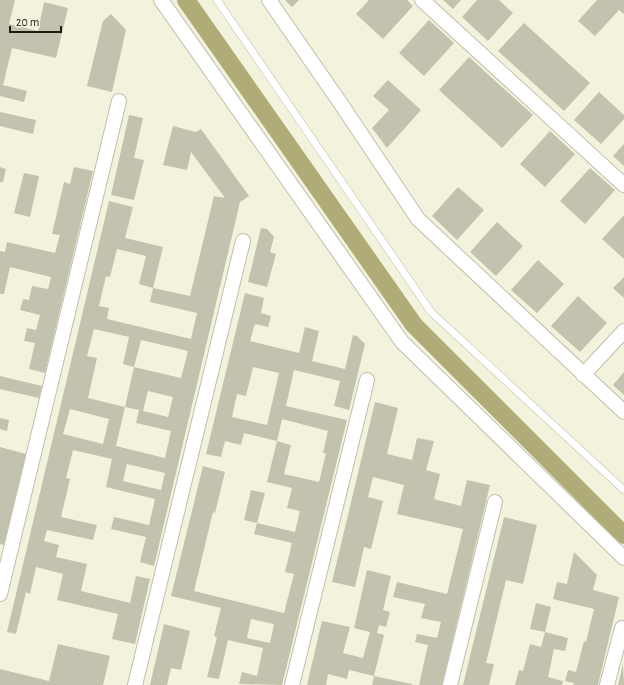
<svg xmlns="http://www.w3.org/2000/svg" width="624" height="685" font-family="'Alegreya Sans',sans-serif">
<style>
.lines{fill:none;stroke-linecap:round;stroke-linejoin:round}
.canal{stroke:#b0ac77;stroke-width:18}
.building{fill:#c3c2ae;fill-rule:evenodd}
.lane-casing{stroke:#c0bfac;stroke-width:8}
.street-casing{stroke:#c0bfac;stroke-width:16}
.lane{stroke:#fff;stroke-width:7}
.street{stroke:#fff;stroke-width:14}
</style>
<rect width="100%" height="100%" fill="#f3f2dd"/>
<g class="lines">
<path class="canal" d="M186,0L414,325L624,535"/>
</g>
<path class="building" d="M0,0H15L9,24L38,31L44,2L68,8L56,58L12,48L3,85L27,91L24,102L0,96Z
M285,0H299L292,7Z
M369,0H407L413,6L383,39L356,14Z
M443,0H461L453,9Z
M477,0H499L513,13L488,41L462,17Z
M597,0H624V14L619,10L595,36L578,21Z
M111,14L126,30L112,92L87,86L103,21Z
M429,20L454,43L424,76L399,53Z
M524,23L590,83L564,111L498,51Z
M469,57L533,115L502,148L439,90Z
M388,80L421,110L387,148L372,128L389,110L373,96Z
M599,92L624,115V119L601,144L574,120Z
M0,112L36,120L33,134L0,126Z
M129,115L143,118L134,158L144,160L134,200L111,195Z
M173,126L196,132L201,129L249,196L240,202L154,566L140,562L146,537L111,529L114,517L149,525L155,499L106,487L112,459L73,450L66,478L70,479L61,517L97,525L93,540L47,530L44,541L59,545L56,557L87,564L81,591L130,603L136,576L150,579L135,644L112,639L118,614L57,600L63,574L36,567L30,594L26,592L16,634L7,632L109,201L133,207L125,238L163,247L153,288L190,296L214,196L225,198L191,152L187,170L163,165ZM117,249L146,256L139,284L153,288L150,302L197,313L191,339L107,319L109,308L99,306L106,276L110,277ZM94,329L129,337L123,364L134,367L141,340L188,351L181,378L134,367L125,407L139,410L136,423L171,431L165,458L116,446L125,407L88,398L97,358L87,356ZM148,391L173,397L168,417L143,411ZM70,409L109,419L103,444L63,434ZM127,464L165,473L161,490L123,481Z
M550,131L575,154L545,187L520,164Z
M624,144V166L613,156Z
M0,167L6,169L3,182H0Z
M74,167L93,171L45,373L29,369L35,343L24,341L27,328L36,330L40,315L20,310L23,299L29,300L32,286L48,289L51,277L10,267L4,294H0V251L5,252L7,242L55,253L60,235L52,234L64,182L70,184Z
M590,168L615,190L585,224L560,201Z
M24,173L39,176L30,217L14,213Z
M458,187L484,210L457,240L432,216Z
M624,215V259L602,239Z
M497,222L523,246L496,276L470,252Z
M261,228L267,229L274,237L270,252L276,254L267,287L248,282Z
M538,260L564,284L537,313L511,290Z
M624,277V298L613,288Z
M245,293L264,298L261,313L271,316L268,327L255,324L250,341L299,353L305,327L319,331L312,361L345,369L353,335L357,336L365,344L349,410L334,406L340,381L294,370L286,406L347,420L282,685L239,684L242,672L257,676L263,648L228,640L219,679L207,677L217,637L214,636L221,608L171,596L203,466L225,472L215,513L213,512L194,591L284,613L294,574L285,572L292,543L254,534L257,523L295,532L300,511L287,508L292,488L267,482L277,441L291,445L284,474L319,482L326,453H323L328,431L282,419L277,441L244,433L241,445L225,441L221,457L206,454ZM253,367L279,373L267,425L232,417L237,394L246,396ZM251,619L274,624L270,643L247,638Z
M578,296L607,323L580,352L551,326Z
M624,372V395L613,385Z
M0,376L42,386L39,398L0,389Z
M375,402L398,408L387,454L412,460L417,438L434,441L426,470L440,474L434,499L461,506L467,480L490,485L442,685H419L428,645L415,642L417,634L437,638L441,622L421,618L425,604L393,597L397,582L447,594L463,529L397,514L404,485L373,477L368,497L383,501L371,549L364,547L355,587L332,582Z
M0,418L9,420L7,431L0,429Z
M0,447L26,454L4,545L0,544Z
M251,490L265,493L257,523L244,520Z
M504,517L537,525L523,584L506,580L486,663L494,664L489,685H463Z
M574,552L597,575L593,590L619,597L598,685H573L574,683L565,681L568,670L576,672L584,641L586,642L594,609L553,599L557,582L567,584Z
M367,570L391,576L383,610L390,612L386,627L379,625L377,633L384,635L374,676L349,670L347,679L328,674L326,685H307L322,621L350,627L343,653L363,658L370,632L354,628Z
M536,603L551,607L545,632L530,629Z
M164,624L190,631L181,670L171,668L167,685H150Z
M545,632L568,638L565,651L554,649L548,677L563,681L562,685H515L519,670L523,671L530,644L541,647Z
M58,644L110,656L103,685H0V669L49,681Z
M623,664L624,685H618Z
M374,676L412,684V685H372Z"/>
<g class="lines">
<g class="lane-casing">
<path id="lane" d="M217,0L431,312L624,490"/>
</g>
<g class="street-casing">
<path id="street" d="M161,0L402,342L624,558
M269,0L341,104L418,219L624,412
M422,0L624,185
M583,375L624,331
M0,594L119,101
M135,685L243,241
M292,685L367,380
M450,685L495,502
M607,685L622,628"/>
</g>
<use href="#lane" class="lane"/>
<use href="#street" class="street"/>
</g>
<path d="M10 26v6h51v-6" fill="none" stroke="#1d1d16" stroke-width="2"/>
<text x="16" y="26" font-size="12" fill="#1d1d16" stroke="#f3f2dd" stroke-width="3" paint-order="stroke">20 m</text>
</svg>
